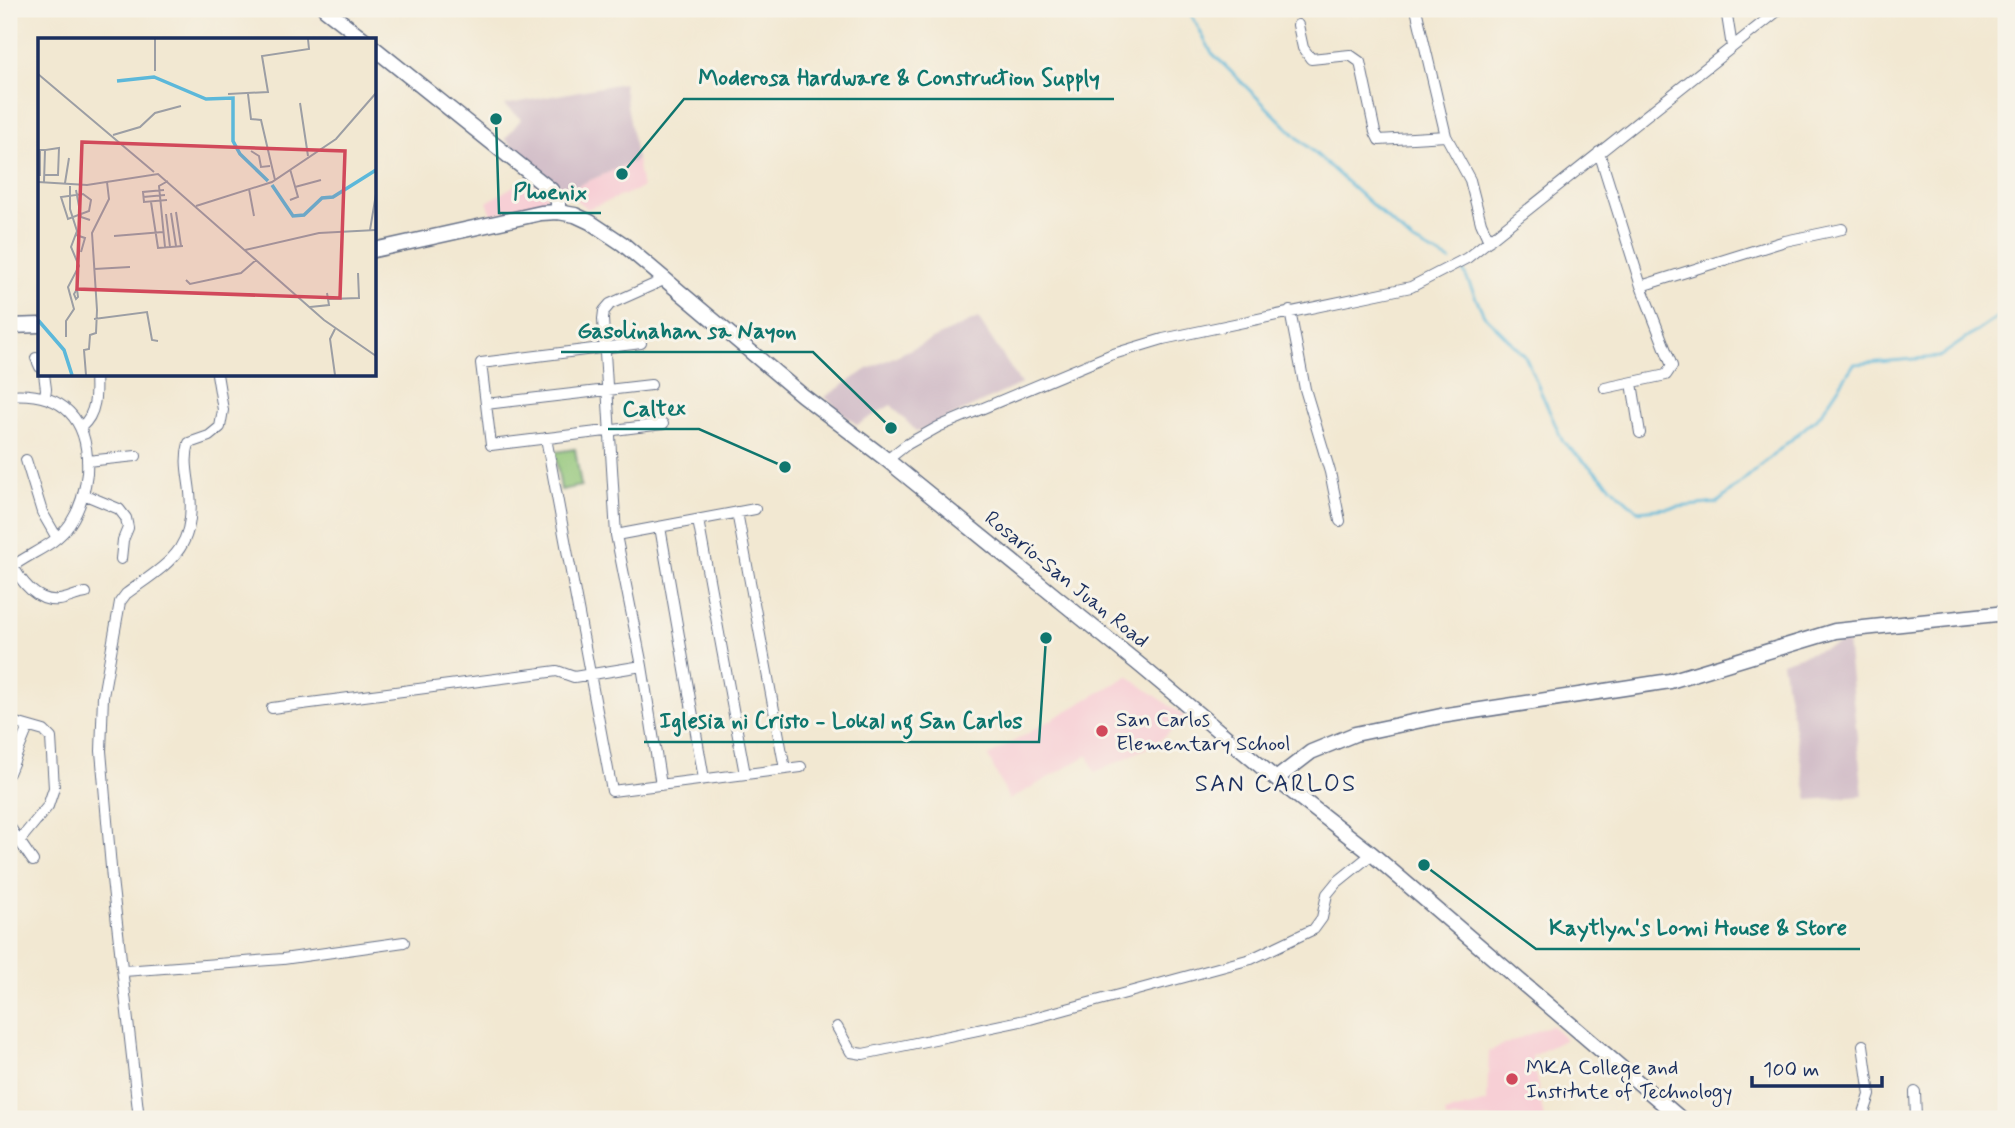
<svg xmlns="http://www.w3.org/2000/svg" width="2015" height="1128" font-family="Mynerve,sans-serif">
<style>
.built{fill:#f7cfd5}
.industrial{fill:#d2bdc8}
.park{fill:#8fc476;stroke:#557a6a;stroke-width:2}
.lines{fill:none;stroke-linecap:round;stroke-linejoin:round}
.stream{stroke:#5cb8da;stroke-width:2.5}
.street-casing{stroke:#667087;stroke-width:12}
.secondary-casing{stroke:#667087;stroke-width:17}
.primary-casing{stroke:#667087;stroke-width:17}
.street{stroke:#fff;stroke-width:10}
.secondary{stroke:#fff;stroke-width:14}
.primary{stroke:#fff;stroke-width:14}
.poi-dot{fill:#d1495b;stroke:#f7f3e8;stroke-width:2.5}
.labels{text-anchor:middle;stroke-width:6;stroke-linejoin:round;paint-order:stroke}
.street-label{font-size:21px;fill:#1b2f5e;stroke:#f7f3e8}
.poi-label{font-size:21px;fill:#1b2f5e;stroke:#f7f3e8;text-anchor:start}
.quarter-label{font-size:24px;letter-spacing:2px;fill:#1b2f5e;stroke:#f7f3e8}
.inset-river{fill:none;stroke:#5cb8da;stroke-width:3.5}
.inset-road{fill:none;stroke:#9c9ea4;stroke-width:2}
.view{fill:#d1495b;fill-opacity:0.15;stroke:#d1495b;stroke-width:3.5}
.inset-edge{fill:none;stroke:#1b2f5e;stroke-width:3.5}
.leader{fill:none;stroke:#0f766e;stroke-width:2.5}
.callout-dot{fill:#0f766e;stroke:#f7f3e8;stroke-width:2.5}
.callout-label{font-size:23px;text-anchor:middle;font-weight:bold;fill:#0f766e;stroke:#f7f3e8;stroke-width:6;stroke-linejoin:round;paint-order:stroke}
</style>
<rect width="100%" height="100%" fill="#f7f3e8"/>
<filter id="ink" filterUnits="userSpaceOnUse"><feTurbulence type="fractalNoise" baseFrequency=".0143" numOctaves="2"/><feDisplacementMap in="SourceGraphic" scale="14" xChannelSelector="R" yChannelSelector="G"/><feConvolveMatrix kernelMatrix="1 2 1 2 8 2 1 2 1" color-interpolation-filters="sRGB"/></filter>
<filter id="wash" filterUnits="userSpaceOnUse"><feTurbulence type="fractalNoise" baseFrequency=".00686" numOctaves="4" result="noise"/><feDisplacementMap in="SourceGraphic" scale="28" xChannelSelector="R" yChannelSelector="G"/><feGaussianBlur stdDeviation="1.57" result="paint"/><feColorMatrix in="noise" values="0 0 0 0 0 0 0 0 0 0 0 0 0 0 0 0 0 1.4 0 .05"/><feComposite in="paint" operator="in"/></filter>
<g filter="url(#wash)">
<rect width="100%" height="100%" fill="#f2e8d2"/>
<path class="built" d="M637,160L642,188L587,209L565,191Z
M527,178L553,201L492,214L487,202Z
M1128,676L1187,718L1155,744L1095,773L1088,755L1009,800L988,756Z
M1551,1025L1566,1039L1532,1056L1544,1119H1446L1445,1113L1487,1102L1489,1051Z"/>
<path class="industrial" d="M623,83L637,160L565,191L505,139L521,119L504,105Z
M978,318L1021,384L917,432L891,405L857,425L825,397L868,369Z
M1847,641L1863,796L1808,800L1782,662Z"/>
<path class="park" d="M575,449L581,486L561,490L555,452Z"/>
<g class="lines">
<path class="stream" d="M1188,9L1212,53L1296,136L1412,241L1450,261
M1462,268L1484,315L1525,356L1563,442L1638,511L1717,503L1820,415L1854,364L1939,357L2006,311"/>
</g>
</g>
<g filter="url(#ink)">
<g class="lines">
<g class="street-casing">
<path id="street" d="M1416,9L1446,136L1470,180L1481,223L1489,241
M1726,9L1732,47
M1298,25L1303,48L1311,59L1350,55L1360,62L1375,132L1379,140L1446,136
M1599,152L1641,286L1672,366L1666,375L1605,388
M1641,286L1785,241L1842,229
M1290,311L1305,389L1330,472L1340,521
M641,343L481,363L491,445L663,424
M36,358L40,367
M44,374L46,389L45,397
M1632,383L1640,433
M9,395C63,391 90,419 87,473C85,490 80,509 70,524C55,546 29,553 9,569
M486,404L651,385
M81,427C97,414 96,393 95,374
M546,438L612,791L801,767
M26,460L42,512L57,538
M887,460L906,445L938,427L1110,355L1163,339L1411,287L1467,258L1780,9
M87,461L136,456
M83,494L119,509L126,518L128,528L123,540L121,559
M737,512L785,769
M698,520L745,774
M660,527L704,779
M616,535L755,509
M9,559C18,577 35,603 59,600C68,599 76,594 86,593
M272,708L557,671L574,677L642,666
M9,721L44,731L51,738L54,788L48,806L20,840
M9,773L28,727
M661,785L642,666L616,535L603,319L604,311L610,304L666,279
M9,826L33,861
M124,971L283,959L404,942
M837,1027L851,1052L863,1054L1030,1019L1251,959L1314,929L1322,918L1327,894L1336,883L1372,854
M1915,1092L1916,1119
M139,1119L112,879L101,751L103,696L120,602L126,594C168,563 196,551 190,492C188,474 184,460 189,443L209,436L220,427L223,410L217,374
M1862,1119L1870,1095L1863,1045"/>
</g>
<g class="secondary-casing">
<path id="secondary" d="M325,9L365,40
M374,48L551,190L558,200V212
M1276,779L1311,752L1355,734L1441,716L1670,681L1835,631L2006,613"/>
</g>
<g class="primary-casing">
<path id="primary" d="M374,250L541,213L558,212L575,215L590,222L623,244L802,395L887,460L1141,666L1276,779L1372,854L1681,1119
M9,326L40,325"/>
</g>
<use href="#street" class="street"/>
<use href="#secondary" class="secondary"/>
<use href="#primary" class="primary"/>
</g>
</g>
<g class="poi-dot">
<circle cx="1102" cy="731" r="7"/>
<circle cx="1512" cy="1079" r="7"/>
</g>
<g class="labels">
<g class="street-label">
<text transform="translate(1067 579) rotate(39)" y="7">Rosario-San Juan Road</text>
</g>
<g class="poi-label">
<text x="1116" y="726">San Carlos<tspan x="1116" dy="24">Elementary School</tspan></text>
<text x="1526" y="1074">MKA College and<tspan x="1526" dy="24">Institute of Technology</tspan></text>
</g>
<g class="quarter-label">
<text x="1276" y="791">SAN CARLOS</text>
</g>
</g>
<g transform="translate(38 38)">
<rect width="338" height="338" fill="#f2e8d2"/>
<path class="inset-river" d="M79,43L116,39L168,61L195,60V103L202,116L230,143M234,147L255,178L266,177L284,160L295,159L338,132M0,282L26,312L34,337"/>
<path class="inset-road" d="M117,33V1M0,36L116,134M190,56L230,54L224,18L271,11L270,1M210,56L213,81L223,82L237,142M262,65L270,118M75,97L102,89L117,75L143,68M213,113L221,118L223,129L232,128M2,138V112H7M0,144L49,147L120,136L286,282L338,318M6,144L7,112L21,110L20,137H7M27,145L31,120M257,149L283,142M211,151L216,178M38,152L43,179L52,182M126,152L105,154L106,164L129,162M45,156L53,162L51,173L30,181L23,159ZM105,159L127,157M252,162L260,159L252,131M113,164L120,210L145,208M158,168L234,144L298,101L338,55M138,174L143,208M133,175L138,208M128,176L132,209M332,192L338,156M38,197L47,200L43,214M76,198L125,194M127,209L121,148L130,143M207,212L281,195L338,192M56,231L92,229M148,242L152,246L203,235L218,222M39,251L40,259L38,261L36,256ZM291,261L321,260L320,235M272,269L291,267L289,255M56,281L109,274L114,302L120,303M28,299V283L36,271L30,249L41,228L33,209L39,193L32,171V148M48,337L46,312L51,311L52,297L58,295L59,272L54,195L71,161L69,144M297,337L292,301L297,291"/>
<path class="view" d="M44,104L307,113L302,260L39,251Z"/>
<rect width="338" height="338" class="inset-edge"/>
</g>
<path class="leader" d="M622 174L684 99H1114M496 119L499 213H601M891 428L813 352H561M785 467L699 429H608M1046 638L1039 742H644M1424 865L1536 949H1860"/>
<g class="callout-dot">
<circle cx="622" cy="174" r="7"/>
<circle cx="496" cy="119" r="7"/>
<circle cx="891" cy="428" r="7"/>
<circle cx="785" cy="467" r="7"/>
<circle cx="1046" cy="638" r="7"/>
<circle cx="1424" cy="865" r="7"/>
</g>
<g class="callout-label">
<text x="899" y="85">Moderosa Hardware &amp; Construction Supply</text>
<text x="550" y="199">Phoenix</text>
<text x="687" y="338">Gasolinahan sa Nayon</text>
<text x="654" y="416">Caltex</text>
<text x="841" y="728">Iglesia ni Cristo - Lokal ng San Carlos</text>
<text x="1698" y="935">Kaytlyn's Lomi House &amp; Store</text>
</g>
<rect width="2015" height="1128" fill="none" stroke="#f7f3e8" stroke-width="35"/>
<path d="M1752 1076v10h130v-10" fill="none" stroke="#1b2f5e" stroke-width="3.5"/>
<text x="1763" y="1076" font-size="21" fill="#1b2f5e" stroke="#f7f3e8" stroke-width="5" paint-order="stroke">100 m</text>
</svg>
